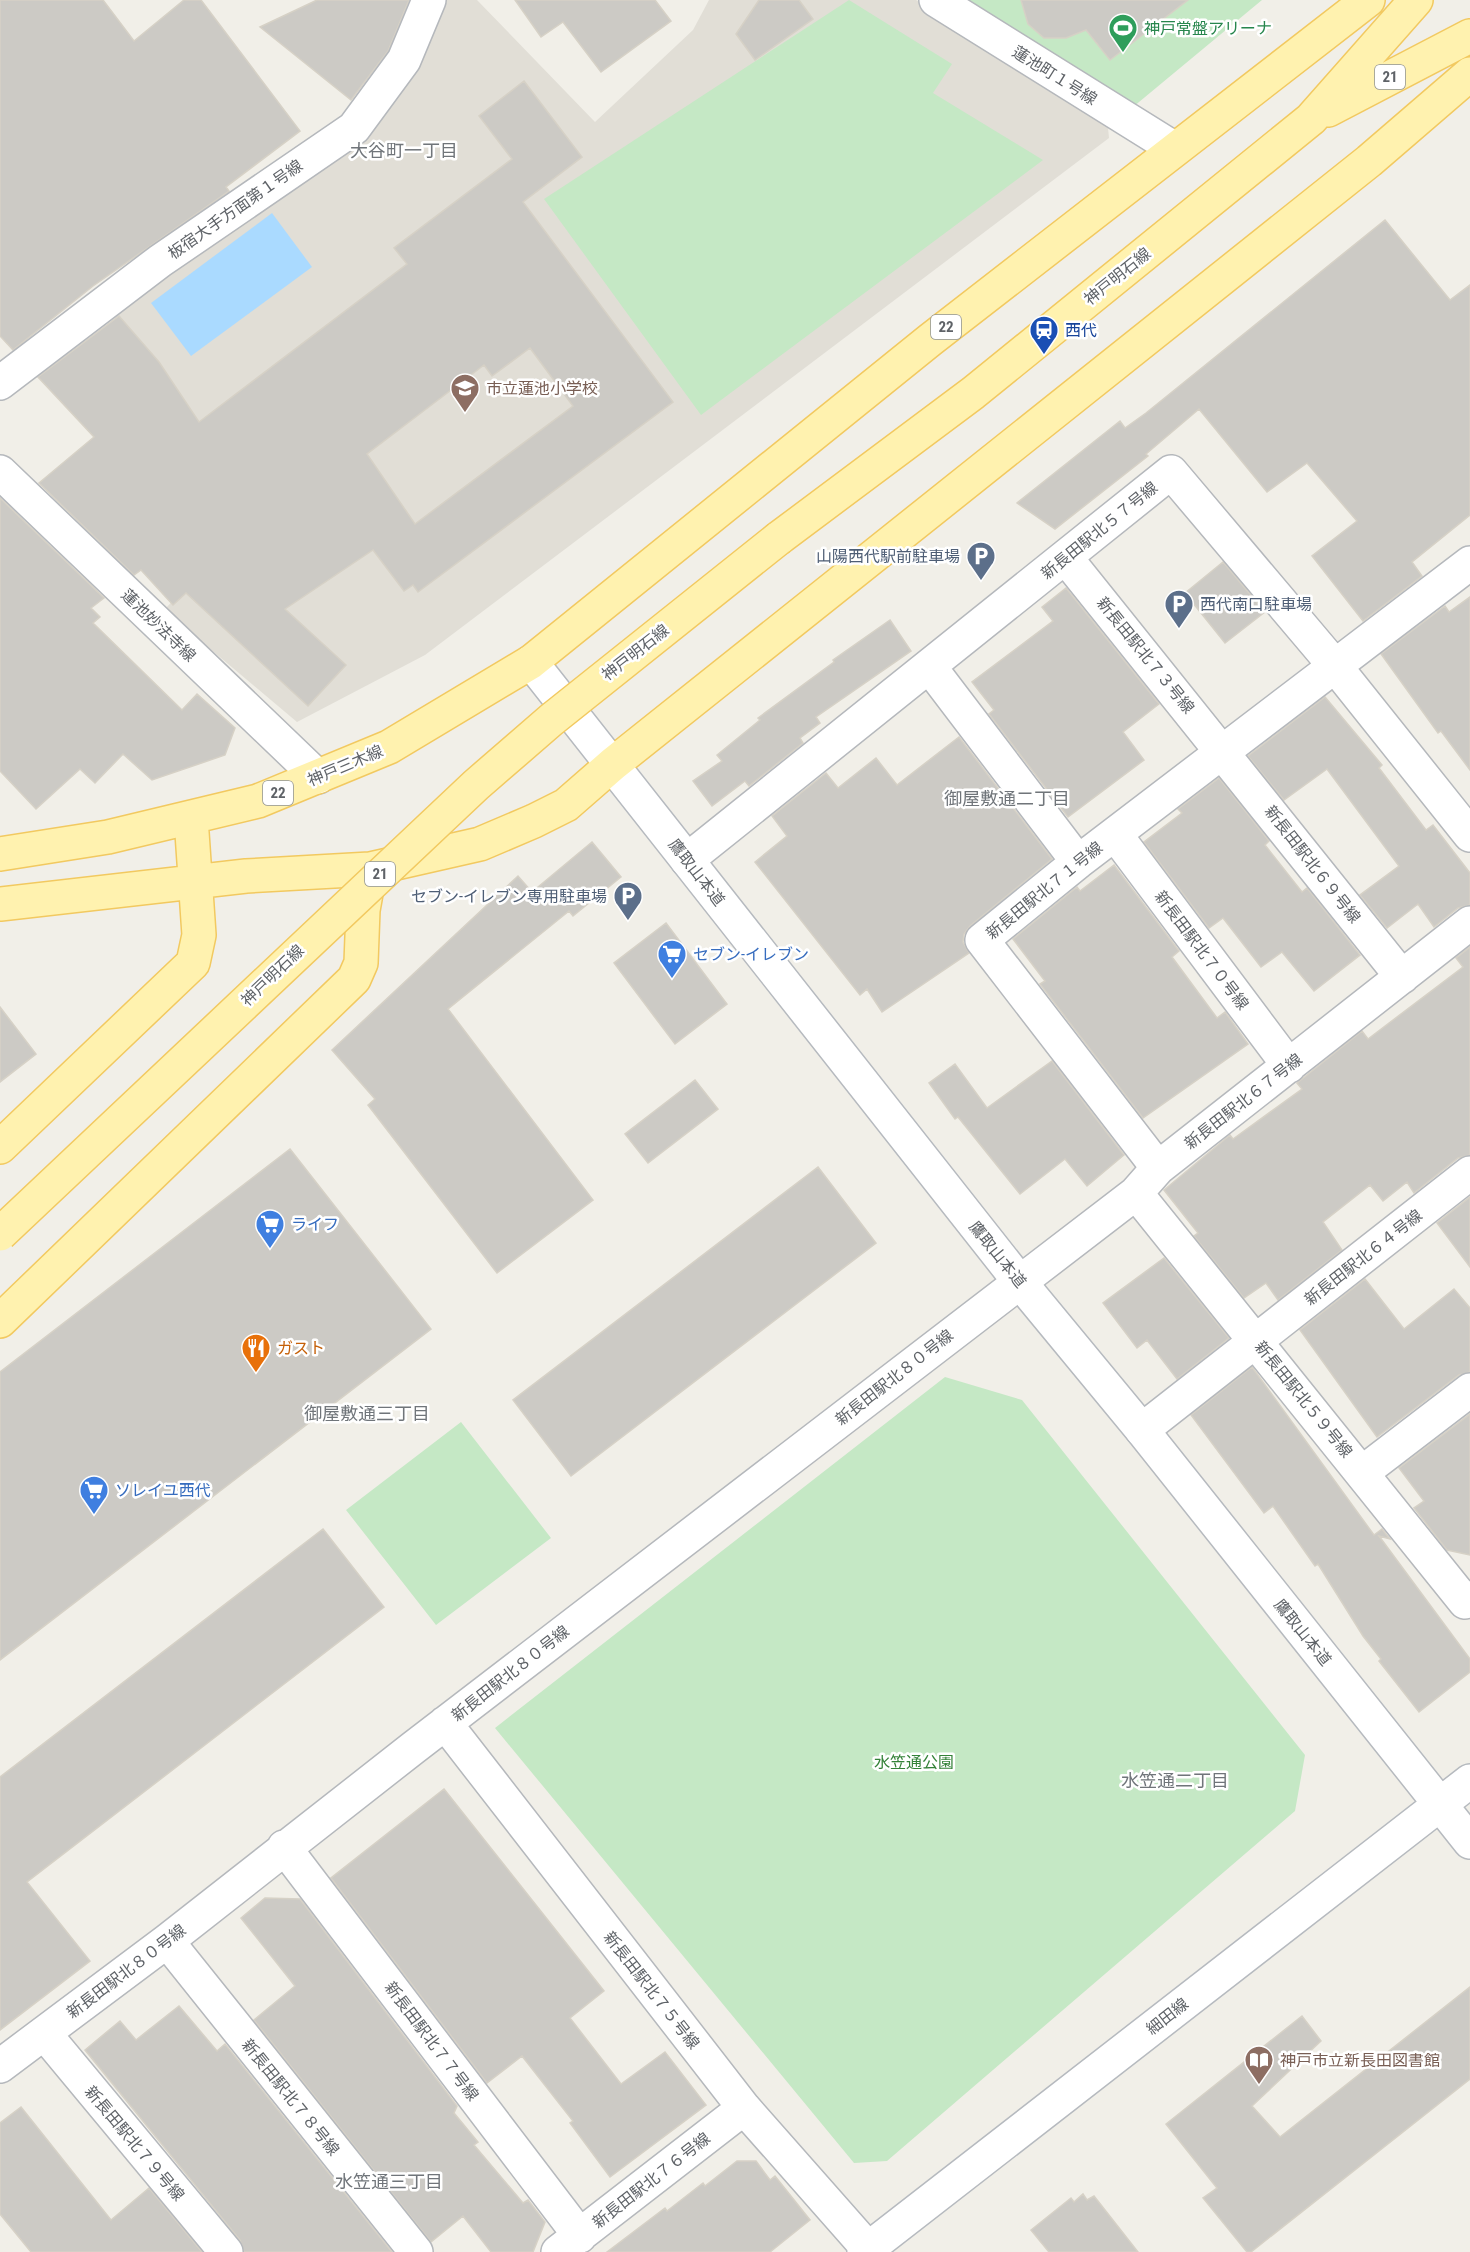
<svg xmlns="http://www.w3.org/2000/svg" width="1470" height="2252" font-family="'Roboto Condensed','Noto Sans JP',sans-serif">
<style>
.education{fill:#e1ded6}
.green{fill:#c5e8c5}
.water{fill:#aadaff}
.building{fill:#cccac5;stroke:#d6d1c6;stroke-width:1.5;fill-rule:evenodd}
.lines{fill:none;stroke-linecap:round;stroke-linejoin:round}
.street-casing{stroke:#b5b8bc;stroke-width:36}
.secondary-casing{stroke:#b6babf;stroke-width:36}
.primary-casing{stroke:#f2c960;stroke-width:36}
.street{stroke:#fff;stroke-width:33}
.secondary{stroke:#fff;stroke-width:33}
.primary{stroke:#fff2af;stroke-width:33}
.primary-bridge-casing{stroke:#f2c960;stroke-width:36;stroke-linecap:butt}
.primary-bridge{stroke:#fff2af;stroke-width:33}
.labels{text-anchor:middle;stroke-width:5;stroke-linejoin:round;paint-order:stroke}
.shield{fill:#fff;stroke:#8f9295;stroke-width:1.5}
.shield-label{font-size:15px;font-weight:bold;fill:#5f6368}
.leisure-label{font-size:16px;fill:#27864d;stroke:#fff;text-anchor:start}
.street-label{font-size:16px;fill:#5f6368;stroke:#fff}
.transit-label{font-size:16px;fill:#164399;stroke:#fff;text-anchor:start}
.education-label{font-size:16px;fill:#785e54;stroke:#fff;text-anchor:start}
.service-label{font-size:16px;fill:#4e5e75;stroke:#fff;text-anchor:end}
.shop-label{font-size:16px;fill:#366cbe;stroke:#fff;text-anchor:start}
.food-label{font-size:16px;fill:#c56008;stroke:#fff;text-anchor:start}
.park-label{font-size:16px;fill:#348238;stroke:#fff}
.neighbourhood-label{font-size:18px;fill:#70757a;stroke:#fff}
</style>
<rect width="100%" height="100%" fill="#f1efe8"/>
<path class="education" d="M438,0H477L595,122L693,30L709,0H916L1107,118L1109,138L425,655L297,722L164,610L259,512L112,315L364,134Z"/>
<path class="green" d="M849,0L952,64L933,93L1043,160L701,415L544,199Z
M964,0H1262L1133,107Z
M945,1377L1022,1400L1305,1755L1295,1811L887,2161L854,2163L495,1728Z
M461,1422L551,1538L436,1625L346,1510Z"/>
<path class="water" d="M272,213L312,267L191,356L151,303Z"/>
<path class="building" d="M0,0H103L134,41L184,0H201L300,131L226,187L229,191L93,286L13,350L0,336Z
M317,0H409L388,51L351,100L260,27Z
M515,0H655L671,21L601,72L563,22L541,37Z
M759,0H799L813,19L755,60L736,34Z
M1021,0H1188L1110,60L1086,30L1066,38H1044L1028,24Z
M524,81L582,157L523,202L673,402L418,592L413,585L404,591L373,550L285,609L346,665L308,706L186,593L173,605L141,570L134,575L39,483L94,437L38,377L119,316L159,362L199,422L407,264L394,248L512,159L479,116ZM530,348L573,406L415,524L367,454L484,365L492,376Z
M1385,220L1450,300L1470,285V515L1412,562L1422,576L1363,621L1312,556L1357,521L1307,463L1267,492L1199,409L1146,454L1148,456L1055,529L1017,503L1120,421L1125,428L1146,413Z
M0,498L104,598L91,608L100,617L93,623L182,710L197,694L235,728L225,755L152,780L123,754L95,783L80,769L36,809L0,771Z
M1223,562L1265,612L1225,643L1185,593Z
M1066,588L1159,704L1123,732L1144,760L1068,817L989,714L994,710L972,682L1053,621L1042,607Z
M1470,597V770L1441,731L1438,733L1381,654L1445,606L1449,612Z
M890,620L911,651L816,717L820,723L800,738L803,743L749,786L745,781L712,806L693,781L722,761L717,755L760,720L758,718L834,662L833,660Z
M1325,697L1382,765L1379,768L1426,830L1433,825L1470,873V905L1458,908L1434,927L1418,904L1387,928L1360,895L1399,866L1327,769L1284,800L1248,756Z
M959,737L1052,859L970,926L964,934L963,942L969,953L882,1012L867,989L860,995L755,862L787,836L772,816L826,773L838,788L876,758L897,785Z
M1219,778L1269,841L1265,845L1302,892L1307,888L1360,955L1314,991L1282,952L1261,967L1223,918L1209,928L1144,842L1182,813L1178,809Z
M592,842L621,877L573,916L569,911L448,1009L593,1200L497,1273L368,1105L375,1099L332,1050L518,876L532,892Z
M1114,865L1179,951L1172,957L1217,1018L1225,1012L1248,1044L1143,1118L1040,984L1045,981L1013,939L1077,887L1080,891Z
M666,923L727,1004L675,1044L614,963Z
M1470,947V1155L1458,1158L1414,1193L1407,1182L1383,1201L1370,1185L1323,1222L1342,1250L1278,1300L1266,1283L1244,1298L1194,1236L1198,1233L1164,1190L1230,1135L1233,1139L1302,1089L1297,1083L1362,1031L1368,1039L1463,967L1456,958Z
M0,1007L36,1054L0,1082Z
M1052,1061L1124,1155L1087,1186L1065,1159L1020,1194L958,1117L955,1119L929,1083L955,1064L987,1108Z
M695,1080L718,1109L648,1163L625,1134Z
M290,1149L431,1329L0,1660V1372Z
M818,1167L876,1243L571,1476L513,1400Z
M1470,1197V1267L1437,1223Z
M1164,1258L1229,1338L1177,1379L1147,1340L1137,1348L1103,1303Z
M1365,1279L1404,1329L1454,1289L1470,1308V1372L1459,1375L1377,1437L1300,1330Z
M1252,1367L1374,1535L1382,1529L1390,1539L1379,1536L1470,1659V1672L1419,1712L1379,1661L1381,1659L1363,1636L1318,1564L1315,1566L1273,1506L1264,1513L1191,1415Z
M1470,1414V1555L1447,1550L1414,1508L1424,1501L1399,1468Z
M323,1529L384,1607L27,1882L90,1961L0,2030V1777Z
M444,1789L604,1991L570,2018L621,2084L665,2052L706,2105L610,2177L570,2123L573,2121L522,2056L487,2083L331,1878Z
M265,1898L300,1899L457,2106L454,2113L478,2142L474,2145L523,2203L528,2200L545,2222L533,2252H491L463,2216L431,2242L254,2020L295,1986L241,1918Z
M1470,1987V2079L1251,2252H1247L1203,2198L1217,2188L1166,2124L1302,2016L1321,2041L1252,2106L1280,2137Z
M179,2006L217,2051L225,2044L392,2252H244L240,2240L85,2050L120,2021L136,2040Z
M21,2107L111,2220L149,2188L202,2252H31L0,2214V2123Z
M737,2161H756L770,2180L775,2176L810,2220L770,2252H607L665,2208L667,2211L703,2183L705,2186Z
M1083,2194L1087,2200L1094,2196L1138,2252H1049L1031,2230L1071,2198L1074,2202Z"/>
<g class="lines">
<g class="street-casing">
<path id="street" d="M936,0L1175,149
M0,383L160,261L354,128L404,60L429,0
M0,472L318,777
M1066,558L1402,977
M929,666L1078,862
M1115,834L1289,1066
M687,860L1171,472L1335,666L1470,835
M1158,1168L982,940L1078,862L1470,563
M1136,1193L1465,1602L1470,1598
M1142,1430L1470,1173
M1363,1472L1470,1390
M445,1723L744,2108L871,2252
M284,1847L580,2236
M167,1941L416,2252
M44,2033L226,2252
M0,2066L167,1941L413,1748L1136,1193L1158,1168L1470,923
M558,2252L744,2108"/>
</g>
<g class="secondary-casing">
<path id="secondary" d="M531,662L1019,1281L1142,1430L1470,1842
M864,2252L1470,1781"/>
</g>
<g class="primary-casing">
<path id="primary" d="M1328,110L1470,36
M779,538L973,393L1311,119L1416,0
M0,854L108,837L258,801L389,747L531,662L930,340L1368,0
M0,904L246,876L370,869L480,844L534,821L566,805L613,764L1369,161L1470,74
M0,1147L193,963L199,935L191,818
M0,1321L354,979L361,963L363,910L370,871"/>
</g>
<use href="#street" class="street"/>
<use href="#secondary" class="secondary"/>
<use href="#primary" class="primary"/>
<g class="primary-bridge-casing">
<path id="primary-bridge" d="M0,1234L476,785L551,720L779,538"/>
</g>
<use href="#primary-bridge" class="primary-bridge"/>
</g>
<defs>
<g id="stadium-pin" transform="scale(1.5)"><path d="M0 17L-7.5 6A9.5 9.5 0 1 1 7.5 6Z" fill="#2e9e5b" stroke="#fff"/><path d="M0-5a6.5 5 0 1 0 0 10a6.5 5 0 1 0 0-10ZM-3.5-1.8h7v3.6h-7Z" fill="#fff"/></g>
<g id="station-pin" transform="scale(1.5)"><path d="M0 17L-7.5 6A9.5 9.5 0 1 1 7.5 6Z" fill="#1a4fb4" stroke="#fff"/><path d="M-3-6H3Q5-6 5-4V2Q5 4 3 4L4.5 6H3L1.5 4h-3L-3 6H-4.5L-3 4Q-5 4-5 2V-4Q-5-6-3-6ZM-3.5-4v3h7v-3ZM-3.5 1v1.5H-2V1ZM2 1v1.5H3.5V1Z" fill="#fff"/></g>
<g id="school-pin" transform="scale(1.5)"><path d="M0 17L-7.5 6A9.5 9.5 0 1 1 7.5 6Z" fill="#8d6e63" stroke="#fff"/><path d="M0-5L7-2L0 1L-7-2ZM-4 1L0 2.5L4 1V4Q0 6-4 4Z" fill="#fff"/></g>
<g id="parking-pin" transform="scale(1.5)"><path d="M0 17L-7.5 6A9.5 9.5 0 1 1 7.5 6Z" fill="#5c6f8a" stroke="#fff"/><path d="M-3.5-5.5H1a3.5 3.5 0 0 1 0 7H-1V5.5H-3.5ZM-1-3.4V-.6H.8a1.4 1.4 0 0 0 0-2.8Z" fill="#fff"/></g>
<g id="supermarket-pin" transform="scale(1.5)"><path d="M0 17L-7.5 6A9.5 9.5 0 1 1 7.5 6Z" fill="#3f7fe0" stroke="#fff"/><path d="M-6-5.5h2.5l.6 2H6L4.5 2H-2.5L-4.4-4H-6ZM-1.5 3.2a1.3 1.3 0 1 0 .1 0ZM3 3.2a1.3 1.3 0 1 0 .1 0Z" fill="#fff"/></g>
<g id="restaurant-pin" transform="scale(1.5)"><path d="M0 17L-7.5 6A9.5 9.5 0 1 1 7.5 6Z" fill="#e8710a" stroke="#fff"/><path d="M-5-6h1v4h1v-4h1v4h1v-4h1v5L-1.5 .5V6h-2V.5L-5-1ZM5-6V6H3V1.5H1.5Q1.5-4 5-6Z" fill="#fff"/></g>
<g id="library-pin" transform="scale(1.5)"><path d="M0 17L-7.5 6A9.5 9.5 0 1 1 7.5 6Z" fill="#8d6e63" stroke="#fff"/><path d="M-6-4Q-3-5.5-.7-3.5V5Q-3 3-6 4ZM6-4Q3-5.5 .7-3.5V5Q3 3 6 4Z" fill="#fff"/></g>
</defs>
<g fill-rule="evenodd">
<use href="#stadium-pin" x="1123" y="28"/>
<use href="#station-pin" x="1044" y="330"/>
<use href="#school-pin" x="465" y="388"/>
<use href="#parking-pin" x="981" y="556"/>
<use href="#parking-pin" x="1179" y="604"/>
<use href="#parking-pin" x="628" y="896"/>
<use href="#supermarket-pin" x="672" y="954"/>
<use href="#supermarket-pin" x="270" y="1224"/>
<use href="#restaurant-pin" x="256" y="1348"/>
<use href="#supermarket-pin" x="94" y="1490"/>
<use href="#library-pin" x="1259" y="2060"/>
</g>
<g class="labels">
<g class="shield">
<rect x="1375" y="65" width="30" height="24" rx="4.5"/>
<rect x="931" y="315" width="30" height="24" rx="4.5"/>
<rect x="263" y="781" width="30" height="24" rx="4.5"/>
<rect x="365" y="862" width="30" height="24" rx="4.5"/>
</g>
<g class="shield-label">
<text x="1390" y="82">21</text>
<text x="946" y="332">22</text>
<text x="278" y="798">22</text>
<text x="380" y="879">21</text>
</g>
<g class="leisure-label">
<text x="1144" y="34">神戸常盤アリーナ</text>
</g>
<g class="street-label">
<text transform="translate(1055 75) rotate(32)" y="6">蓮池町１号線</text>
<text transform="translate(235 209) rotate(-35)" y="6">板宿大手方面第１号線</text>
<text transform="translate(1117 276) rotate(-39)" y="6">神戸明石線</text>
<text transform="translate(1099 530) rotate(-39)" y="6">新長田駅北５７号線</text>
<text transform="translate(159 625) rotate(44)" y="6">蓮池妙法寺線</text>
<text transform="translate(635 652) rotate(-38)" y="6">神戸明石線</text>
<text transform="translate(1146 655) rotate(51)" y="6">新長田駅北７３号線</text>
<text transform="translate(345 765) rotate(-23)" y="6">神戸三木線</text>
<text transform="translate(1313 864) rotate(52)" y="6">新長田駅北６９号線</text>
<text transform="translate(697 872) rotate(52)" y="6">鷹取山本道</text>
<text transform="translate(1044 890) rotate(-39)" y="6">新長田駅北７１号線</text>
<text transform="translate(1202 950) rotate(53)" y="6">新長田駅北７０号線</text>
<text transform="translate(272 975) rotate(-44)" y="6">神戸明石線</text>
<text transform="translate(1243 1101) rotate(-38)" y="6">新長田駅北６７号線</text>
<text transform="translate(998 1254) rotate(51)" y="6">鷹取山本道</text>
<text transform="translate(1363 1257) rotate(-38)" y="6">新長田駅北６４号線</text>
<text transform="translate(894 1377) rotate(-38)" y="6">新長田駅北８０号線</text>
<text transform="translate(1304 1399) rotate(51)" y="6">新長田駅北５９号線</text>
<text transform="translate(1303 1632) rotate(51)" y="6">鷹取山本道</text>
<text transform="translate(510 1673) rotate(-38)" y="6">新長田駅北８０号線</text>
<text transform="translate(126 1971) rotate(-37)" y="6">新長田駅北８０号線</text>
<text transform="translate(652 1990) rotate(52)" y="6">新長田駅北７５号線</text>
<text transform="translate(1167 2016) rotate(-38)" y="6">細田線</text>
<text transform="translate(432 2041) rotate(53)" y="6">新長田駅北７７号線</text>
<text transform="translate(291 2097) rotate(51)" y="6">新長田駅北７８号線</text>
<text transform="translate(135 2143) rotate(50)" y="6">新長田駅北７９号線</text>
<text transform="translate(651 2180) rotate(-38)" y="6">新長田駅北７６号線</text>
</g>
<g class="transit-label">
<text x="1065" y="336">西代</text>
</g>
<g class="education-label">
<text x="486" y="394">市立蓮池小学校</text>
<text x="1280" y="2066">神戸市立新長田図書館</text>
</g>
<g class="service-label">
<text x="960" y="562">山陽西代駅前駐車場</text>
<text x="1200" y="610" text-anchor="start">西代南口駐車場</text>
<text x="607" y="902">セブン-イレブン専用駐車場</text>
</g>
<g class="shop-label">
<text x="693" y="960">セブン-イレブン</text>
<text x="291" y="1230">ライフ</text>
<text x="115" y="1496">ソレイユ西代</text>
</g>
<g class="food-label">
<text x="277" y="1354">ガスト</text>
</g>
<g class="park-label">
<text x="914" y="1768">水笠通公園</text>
</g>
<g class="neighbourhood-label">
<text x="404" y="157">大谷町一丁目</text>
<text x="1007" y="805">御屋敷通二丁目</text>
<text x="367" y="1420">御屋敷通三丁目</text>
<text x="1175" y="1787">水笠通二丁目</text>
<text x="389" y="2188">水笠通三丁目</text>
</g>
</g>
</svg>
